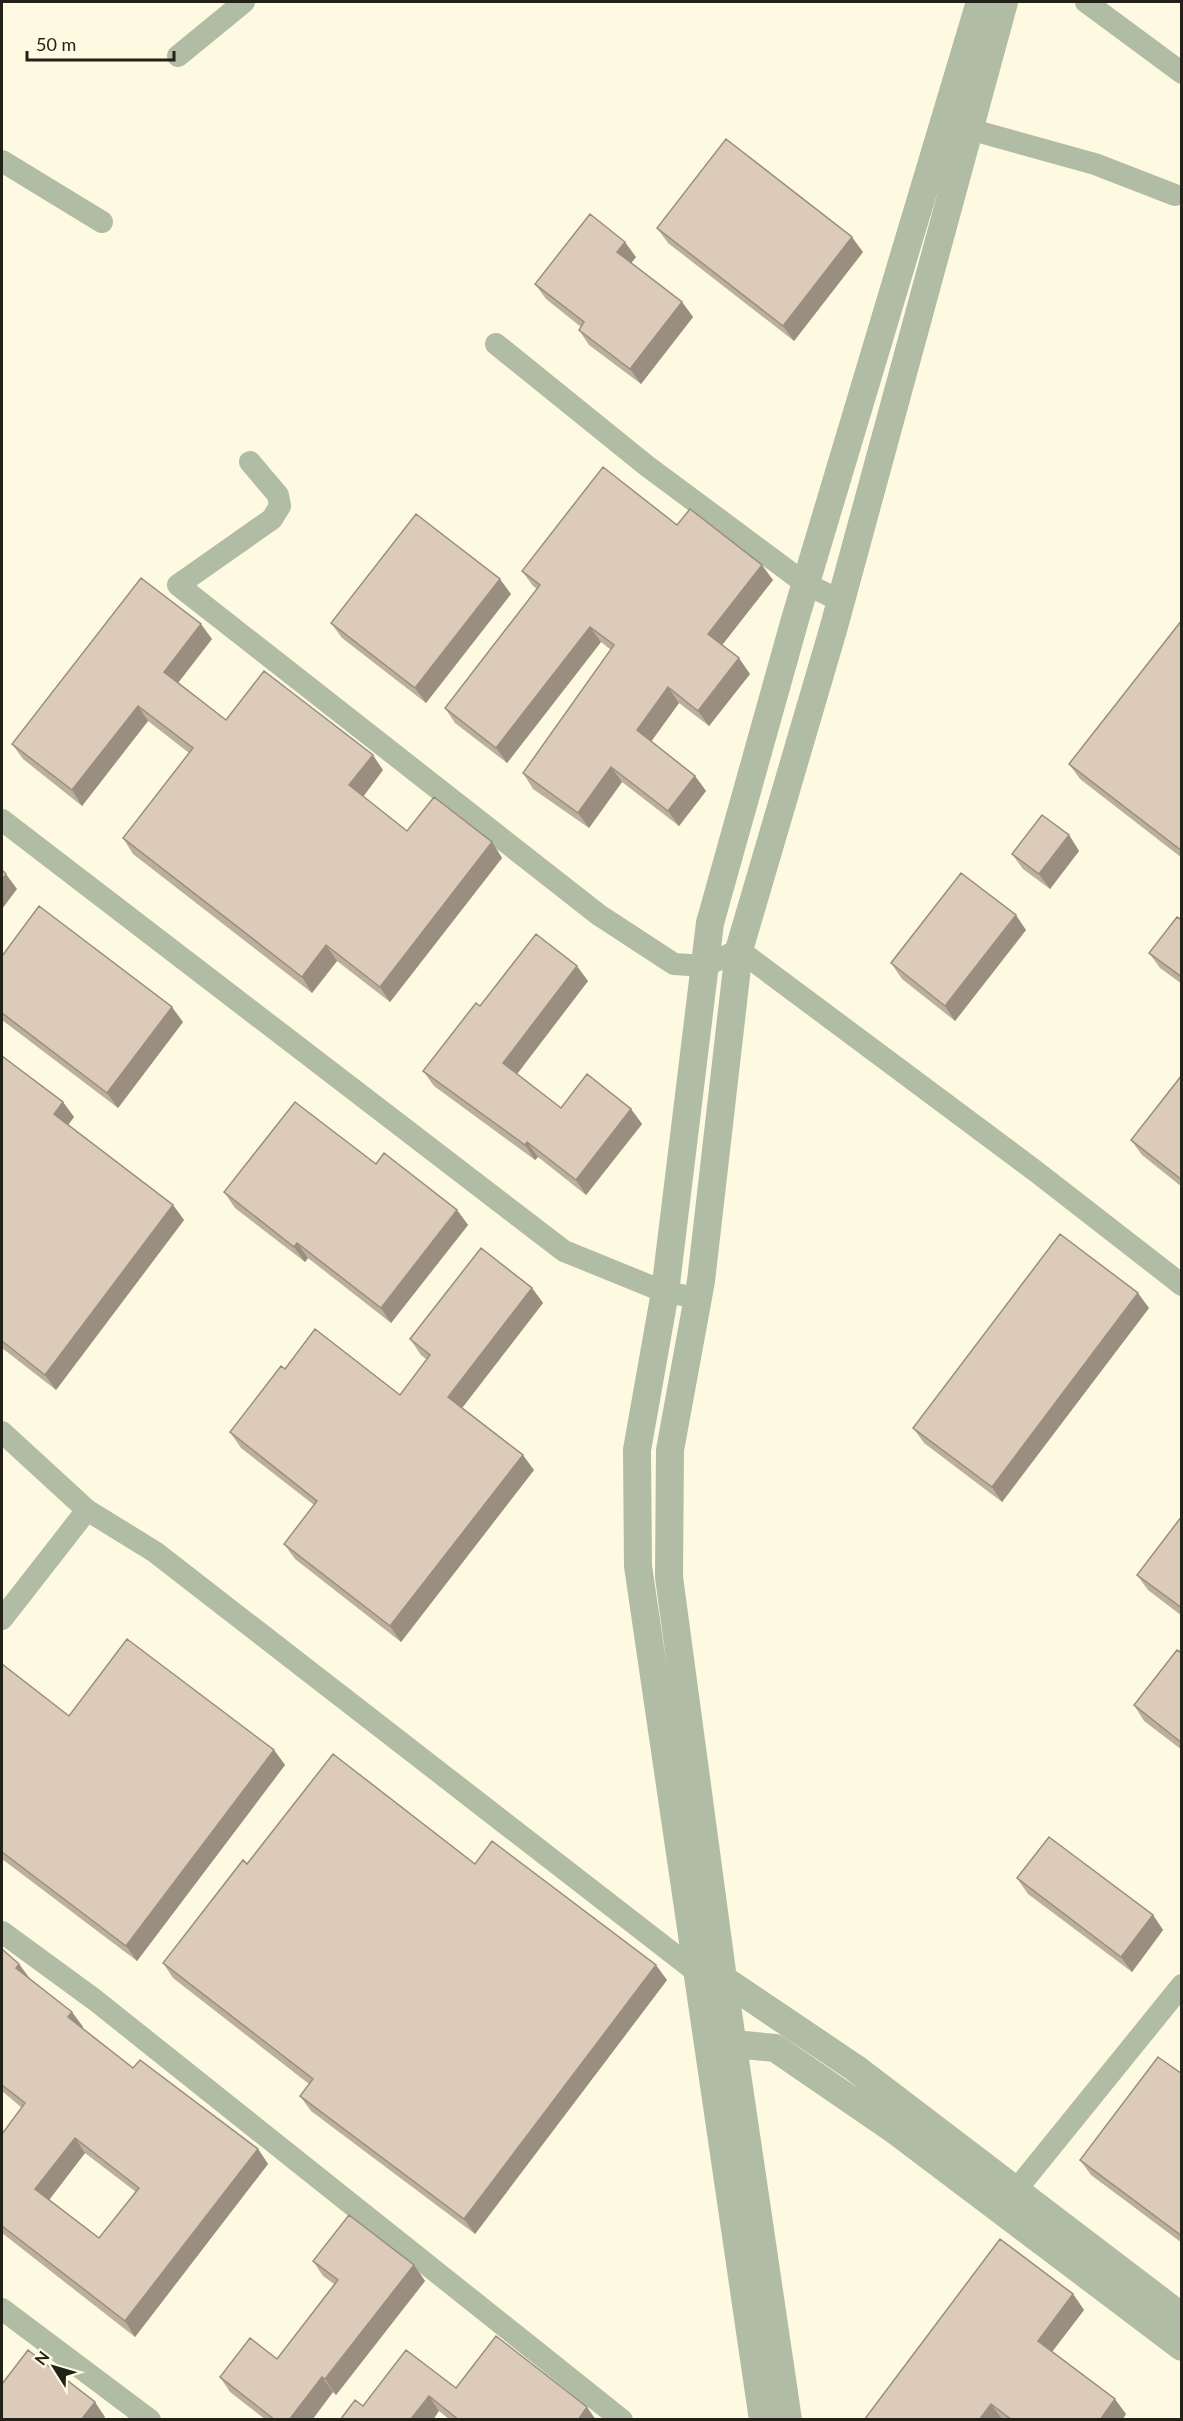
<svg xmlns="http://www.w3.org/2000/svg" width="1183" height="2421" font-family="Lato,sans-serif">
<style>
.lines{fill:none;stroke-linecap:round;stroke-linejoin:round}
.minor{stroke:#b1bca4;stroke-width:22}
.tertiary{stroke:#b1bca4;stroke-width:28}
.wall{fill:#bdaf9e;fill-rule:evenodd}
.shaded-wall{fill:#9a8e81}
.building{fill:#dccbb8;stroke:#9a8e81;stroke-width:1.5;fill-rule:evenodd}
</style>
<rect width="100%" height="100%" fill="#fefae1"/>
<g class="lines">
<path class="minor" d="M1086,2L1182,73
M178,56L244,2
M969,129L1095,164L1175,195
M2,161L102,222
M496,344L647,466L806,584L841,601
M250,462L278,495L280,506L272,519L178,585L599,915L674,964L705,966L739,950L1038,1173L1182,1285
M2,820L564,1251L665,1292L698,1298
M2,1432L87,1510L155,1552L698,1973
M2,1619L87,1510
M2,1932L95,2000L622,2420
M1016,2190L1182,1985
M2,2309L150,2420"/>
<path class="tertiary" d="M713,1976L723,1979L855,2068L1182,2317
M715,2047L734,2044L775,2048L896,2131L1182,2347
M763,2420L638,1566L637,1450L665,1292L710,923L796,616L980,2
M788,2420L723,1979L669,1577L670,1450L701,1281L739,950L833,630L1004,2"/>
</g>
<path class="wall" d="M657,228L863,252L794,341L668,243Z
M636,257L631,263L682,302L693,317L641,384L589,345L579,330L581,327L546,299L535,284Z
M677,525L773,580L722,645L750,674L709,726L679,703L651,741L695,776L706,791L679,826L622,782L589,828L533,789L523,773L611,650L601,642L507,763L455,723L445,708L537,589L533,586L522,571Z
M511,594L426,703L342,638L331,623Z
M1182,620V858L1080,779L1069,764Z
M212,639L178,682L226,720L383,770L363,796L407,831L492,842L502,858L390,1002L337,961L312,993L133,854L123,838L189,753L148,721L82,806L23,759L12,744Z
M1069,835L1079,851L1050,889L1023,869L1012,854Z
M1182,920V984L1160,968L1149,953Z
M1026,930L955,1021L902,979L891,963Z
M2,956L183,1022L118,1108L2,1020Z
M588,981L517,1074L561,1108L631,1109L642,1124L586,1195L538,1157L535,1160L434,1086L423,1071L480,1006Z
M2,1056L63,1102L74,1117L68,1125L173,1205L184,1220L56,1390L2,1348Z
M1182,1075V1187L1142,1155L1131,1140Z
M376,1164L457,1210L468,1225L391,1323L308,1258L305,1262L235,1208L224,1192Z
M532,1288L543,1303L462,1408L534,1470L401,1642L295,1559L284,1544L314,1505L241,1448L230,1432L285,1369L400,1395L427,1360L421,1355L410,1339Z
M1149,1308L1002,1502L924,1443L913,1428Z
M1182,1516V1616L1148,1590L1137,1575Z
M1182,1653V1750L1144,1721L1134,1705Z
M2,1664L69,1716L274,1750L285,1765L137,1961L2,1859Z
M247,1864H475L667,1980L475,2234L311,2111L300,2096L309,2084L173,1978L163,1963Z
M1017,1878L1153,1915L1163,1930L1132,1972L1028,1894Z
M2,1949L19,1964L30,1979L72,2012L83,2027L82,2028L133,2068L258,2149L268,2164L135,2337L2,2233V2134L22,2108L2,2091ZM85,2153L136,2192L99,2238L49,2200Z
M1182,2074V2243L1091,2175L1080,2160Z
M313,2261L414,2265L425,2281L336,2395L333,2392L312,2420H266L230,2392L220,2377L277,2359L334,2284L323,2276Z
M1073,2294L1084,2310L1052,2351L1126,2414L1122,2420H864Z
M456,2388L596,2420H450L439,2411L363,2406Z"/>
<path class="shaded-wall" d="M852,237L863,252L794,341L783,326Z
M625,242L636,257L628,267L617,252Z
M682,302L693,317L641,384L630,369Z
M762,565L773,580L719,649L708,634Z
M500,579L511,594L426,703L415,688Z
M201,624L212,639L175,687L164,672Z
M590,627L601,642L507,763L496,748Z
M739,658L750,674L709,726L698,711Z
M668,687L679,703L648,746L637,730Z
M138,706L148,721L82,806L72,790Z
M373,755L383,770L360,801L349,785Z
M611,767L622,782L589,828L578,813Z
M695,776L706,791L679,826L668,811Z
M1069,835L1079,851L1050,889L1039,874Z
M492,842L502,858L390,1002L380,987Z
M6,874L17,889L2,909V880Z
M1016,915L1026,930L955,1021L945,1006Z
M326,945L337,961L312,993L302,977Z
M577,966L588,981L514,1078L503,1063Z
M172,1007L183,1022L118,1108L107,1093Z
M63,1102L74,1117L64,1130L54,1114Z
M631,1109L642,1124L586,1195L576,1180Z
M527,1142L538,1157L535,1160L525,1145Z
M173,1205L184,1220L56,1390L45,1375Z
M457,1210L468,1225L391,1323L381,1308Z
M297,1243L308,1258L305,1262L294,1247Z
M532,1288L543,1303L459,1412L448,1397Z
M1138,1293L1149,1308L1002,1502L992,1487Z
M523,1455L534,1470L401,1642L390,1626Z
M274,1750L285,1765L137,1961L126,1946Z
M1153,1915L1163,1930L1132,1972L1121,1957Z
M19,1964L30,1979L16,1968Z
M656,1965L667,1980L475,2234L464,2219Z
M72,2012L83,2027L79,2033L68,2017Z
M75,2138L85,2153L46,2204L35,2189Z
M258,2149L268,2164L135,2337L125,2321Z
M414,2265L425,2281L336,2395L325,2379Z
M1073,2294L1084,2310L1049,2356L1038,2341Z
M322,2377L333,2392L312,2420H289Z
M429,2396L439,2411L433,2420H410Z
M1115,2399L1126,2414L1122,2420H1100Z
M95,2402L105,2417L103,2420H81Z
M991,2404L1002,2419L979,2420Z
M587,2407L596,2420H578Z"/>
<path class="building" d="M726,139L852,237L783,326L657,228Z
M590,214L625,242L617,252L682,302L630,369L579,330L584,322L535,284Z
M603,467L677,525L690,509L762,565L708,634L739,658L698,711L668,687L637,730L695,776L668,811L611,767L578,813L523,773L614,645L590,627L496,748L445,708L540,585L522,571Z
M416,514L500,579L415,688L331,623Z
M141,578L201,624L164,672L226,720L264,671L373,755L349,785L407,831L434,797L492,842L380,987L326,945L302,977L123,838L193,748L138,706L72,790L12,744Z
M1182,620V851L1069,764Z
M1042,815L1069,835L1039,874L1012,854Z
M2,870L6,874L2,880Z
M961,873L1016,915L945,1006L891,963Z
M39,906L172,1007L107,1093L2,1013V956Z
M1177,917L1182,920V977L1149,953Z
M536,934L577,966L503,1063L561,1108L587,1074L631,1109L576,1180L527,1142L525,1145L423,1071L476,1003L480,1006Z
M2,1056L63,1102L54,1114L173,1205L45,1375L2,1341Z
M1182,1075V1180L1131,1140Z
M295,1102L376,1164L384,1153L457,1210L381,1308L297,1243L294,1247L224,1192Z
M1060,1234L1138,1293L992,1487L913,1428Z
M481,1248L532,1288L448,1397L523,1455L390,1626L284,1544L317,1501L230,1432L281,1366L285,1369L315,1329L400,1395L430,1355L410,1339Z
M1182,1516V1608L1137,1575Z
M127,1639L274,1750L126,1946L2,1852V1664L69,1716Z
M1177,1650L1182,1653V1743L1134,1705Z
M333,1754L475,1864L492,1841L656,1965L464,2219L300,2096L313,2079L163,1963L243,1860L247,1864Z
M1049,1837L1153,1915L1121,1957L1017,1878Z
M2,1949L19,1964L16,1968L72,2012L68,2017L133,2068L140,2060L258,2149L125,2321L2,2226V2134L25,2103L2,2085ZM75,2138L139,2188L99,2238L35,2189Z
M1158,2057L1182,2074V2236L1080,2160Z
M349,2215L414,2265L325,2379L322,2377L289,2420H275L220,2377L250,2338L277,2359L338,2280L313,2261Z
M1000,2239L1073,2294L1038,2341L1115,2399L1100,2420H1012L991,2404L979,2420H864Z
M496,2336L587,2407L578,2420H459L429,2396L410,2420H340L355,2400L363,2406L406,2350L456,2388Z
M28,2350L95,2402L81,2420H2V2384Z"/>
<rect width="1183" height="2421" fill="none" stroke="#222118" stroke-width="6"/>
<g transform="translate(54 2367) rotate(307)" stroke="#fefae1" stroke-width="4.5" paint-order="stroke">
<path d="M0-4.5L10 22L0 15L-10 22Z" fill="#222118"/>
<text y="-9" font-size="16" font-weight="bold" text-anchor="middle" fill="#222118">N</text>
</g>
<path d="M27 51v9h147v-9" fill="none" stroke="#222118" stroke-width="3"/>
<text x="36" y="51" font-size="18" fill="#222118" stroke="#fefae1" stroke-width="4.5" paint-order="stroke">50 m</text>
</svg>
